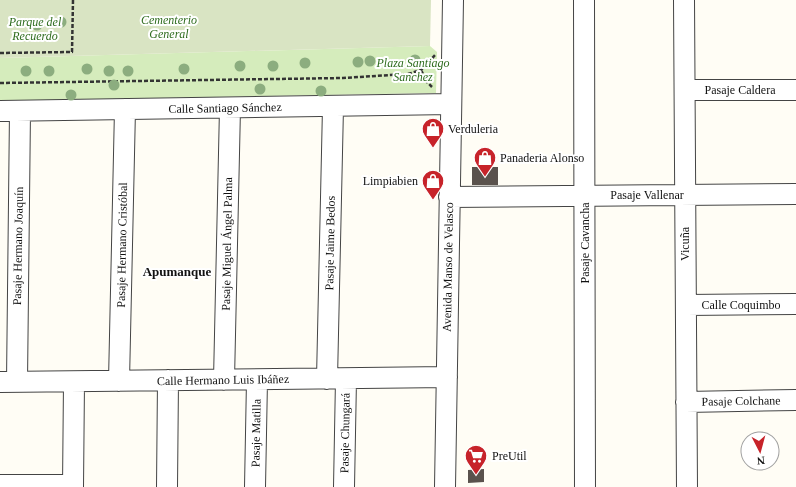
<svg xmlns="http://www.w3.org/2000/svg" width="796" height="487" font-family="Georgia,serif">
<style>
.green{fill:#d5ecbc}
.cemetery{fill:#d9e4c3}
.building{fill:#5a524d}
.lines{fill:none;stroke-linecap:round;stroke-linejoin:round}
.minor-casing{stroke:#444;stroke-width:22}
.path{stroke:#333;stroke-width:2.5;stroke-dasharray:4 2;stroke-linecap:butt}
.minor{stroke:#fff;stroke-width:20}
.tree{fill:#8cad7f}
.labels{text-anchor:middle;stroke-width:4;stroke-linejoin:round;paint-order:stroke}
.park-label{font-size:12px;font-style:italic;fill:#2e6c1e;stroke:#fff}
.street-label{font-size:12px;fill:#111;stroke:#fff}
.poi-label{font-size:12px;fill:#111;stroke:#fff;text-anchor:start}
.neighbourhood-label{font-size:13px;font-weight:bold;fill:#111;stroke:#fff}
</style>
<rect width="100%" height="100%" fill="#fffdf5"/>
<path class="green" d="M430,46L437,52L436,93L0,101V58Z"/>
<path class="cemetery" d="M0,0H431L430,46L0,58Z"/>
<path class="building" d="M472,167H498V185H472Z
M484,469V482L468,483V470Z"/>
<g class="lines">
<g class="minor-casing">
<path id="minor" d="M584,0L585,487
M684,0L687,487
M685,90H796
M0,111L451,104
M449,197L796,194
M686,305L796,304
M327,379L333,107
M224,380L230,108
M119,381L125,109
M0,382L447,377
M17,382L20,111
M686,402L796,400
M0,485H73
M73,487L74,382
M167,487L168,380
M255,487L257,380
M344,487L346,379
M445,487L453,0"/>
</g>
<path class="path" d="M0,53L72,52L73,0
M421,70L426,80
M408,74L421,70L436,54
M0,83L343,78L408,74L426,81L432,87"/>
<use href="#minor" class="minor"/>
</g>
<g class="tree">
<circle cx="61" cy="22" r="5.5"/>
<circle cx="37" cy="25" r="5.5"/>
<circle cx="415" cy="60" r="5.5"/>
<circle cx="370" cy="61" r="5.5"/>
<circle cx="358" cy="62" r="5.5"/>
<circle cx="305" cy="63" r="5.5"/>
<circle cx="240" cy="66" r="5.5"/>
<circle cx="273" cy="66" r="5.5"/>
<circle cx="87" cy="69" r="5.5"/>
<circle cx="184" cy="69" r="5.5"/>
<circle cx="26" cy="71" r="5.5"/>
<circle cx="49" cy="71" r="5.5"/>
<circle cx="109" cy="71" r="5.5"/>
<circle cx="128" cy="71" r="5.5"/>
<circle cx="114" cy="85" r="5.5"/>
<circle cx="260" cy="89" r="5.5"/>
<circle cx="321" cy="91" r="5.5"/>
<circle cx="71" cy="95" r="5.5"/>
</g>
<defs>
<g id="shop-pin" transform="scale(1.15)"><path d="M0 17L-7.5 6A9.5 9.5 0 1 1 7.5 6Z" fill="#c7232a" stroke="#fff"/><path d="M-5-2.5h2.3a2.7 3.5 0 0 1 5.4 0H5L5.5 6h-11ZM-1.5-2.5h3a1.5 2.3 0 0 0-3 0Z" fill="#fff"/></g>
<g id="supermarket-pin" transform="scale(1.15)"><path d="M0 17L-7.5 6A9.5 9.5 0 1 1 7.5 6Z" fill="#c7232a" stroke="#fff"/><path d="M-6-5.5h2.5l.6 2H6L4.5 2H-2.5L-4.4-4H-6ZM-1.5 3.2a1.3 1.3 0 1 0 .1 0ZM3 3.2a1.3 1.3 0 1 0 .1 0Z" fill="#fff"/></g>
</defs>
<g fill-rule="evenodd">
<use href="#shop-pin" x="433" y="129"/>
<use href="#shop-pin" x="485" y="158"/>
<use href="#shop-pin" x="433" y="181"/>
<use href="#supermarket-pin" x="476" y="456"/>
</g>
<g class="labels">
<g class="park-label">
<text x="169" y="24">Cementerio<tspan x="169" dy="14">General</tspan></text>
<text x="35" y="26">Parque del<tspan x="35" dy="14">Recuerdo</tspan></text>
<text x="413" y="67">Plaza Santiago<tspan x="413" dy="14">Sanchez</tspan></text>
</g>
<g class="street-label">
<text x="740" y="94">Pasaje Caldera</text>
<text transform="translate(225 108) rotate(-1)" y="4">Calle Santiago Sánchez</text>
<text x="647" y="199">Pasaje Vallenar</text>
<text transform="translate(330 243) rotate(-89)" y="4">Pasaje Jaime Bedos</text>
<text transform="translate(585 243) rotate(-90)" y="4">Pasaje Cavancha</text>
<text transform="translate(227 244) rotate(-89)" y="4">Pasaje Miguel Ángel Palma</text>
<text transform="translate(685 244) rotate(-90)" y="4">Vicuña</text>
<text transform="translate(122 245) rotate(-89)" y="4">Pasaje Hermano Cristóbal</text>
<text transform="translate(18 246) rotate(-89)" y="4">Pasaje Hermano Joaquín</text>
<text transform="translate(448 267) rotate(-89)" y="4">Avenida Manso de Velasco</text>
<text x="741" y="309">Calle Coquimbo</text>
<text transform="translate(223 380) rotate(-1)" y="4">Calle Hermano Luis Ibáñez</text>
<text transform="translate(741 401) rotate(-1)" y="4">Pasaje Colchane</text>
<text transform="translate(256 433) rotate(-89)" y="4">Pasaje Matilla</text>
<text transform="translate(345 433) rotate(-89)" y="4">Pasaje Chungará</text>
</g>
<g class="poi-label">
<text x="448" y="133">Verduleria</text>
<text x="500" y="162">Panaderia Alonso</text>
<text x="418" y="185" text-anchor="end">Limpiabien</text>
<text x="492" y="460">PreUtil</text>
</g>
<g class="neighbourhood-label">
<text x="177" y="276">Apumanque</text>
</g>
</g>
<g transform="translate(760 451) rotate(174)"><circle r="19" fill="#ffffff" stroke="#a0a0a0"/>
<path d="M0-3L7 15L0 10L-7 15Z" fill="#c7232a"/>
<text y="-6" font-size="11" font-weight="bold" text-anchor="middle" fill="#111111">N</text>
</g>
</svg>
